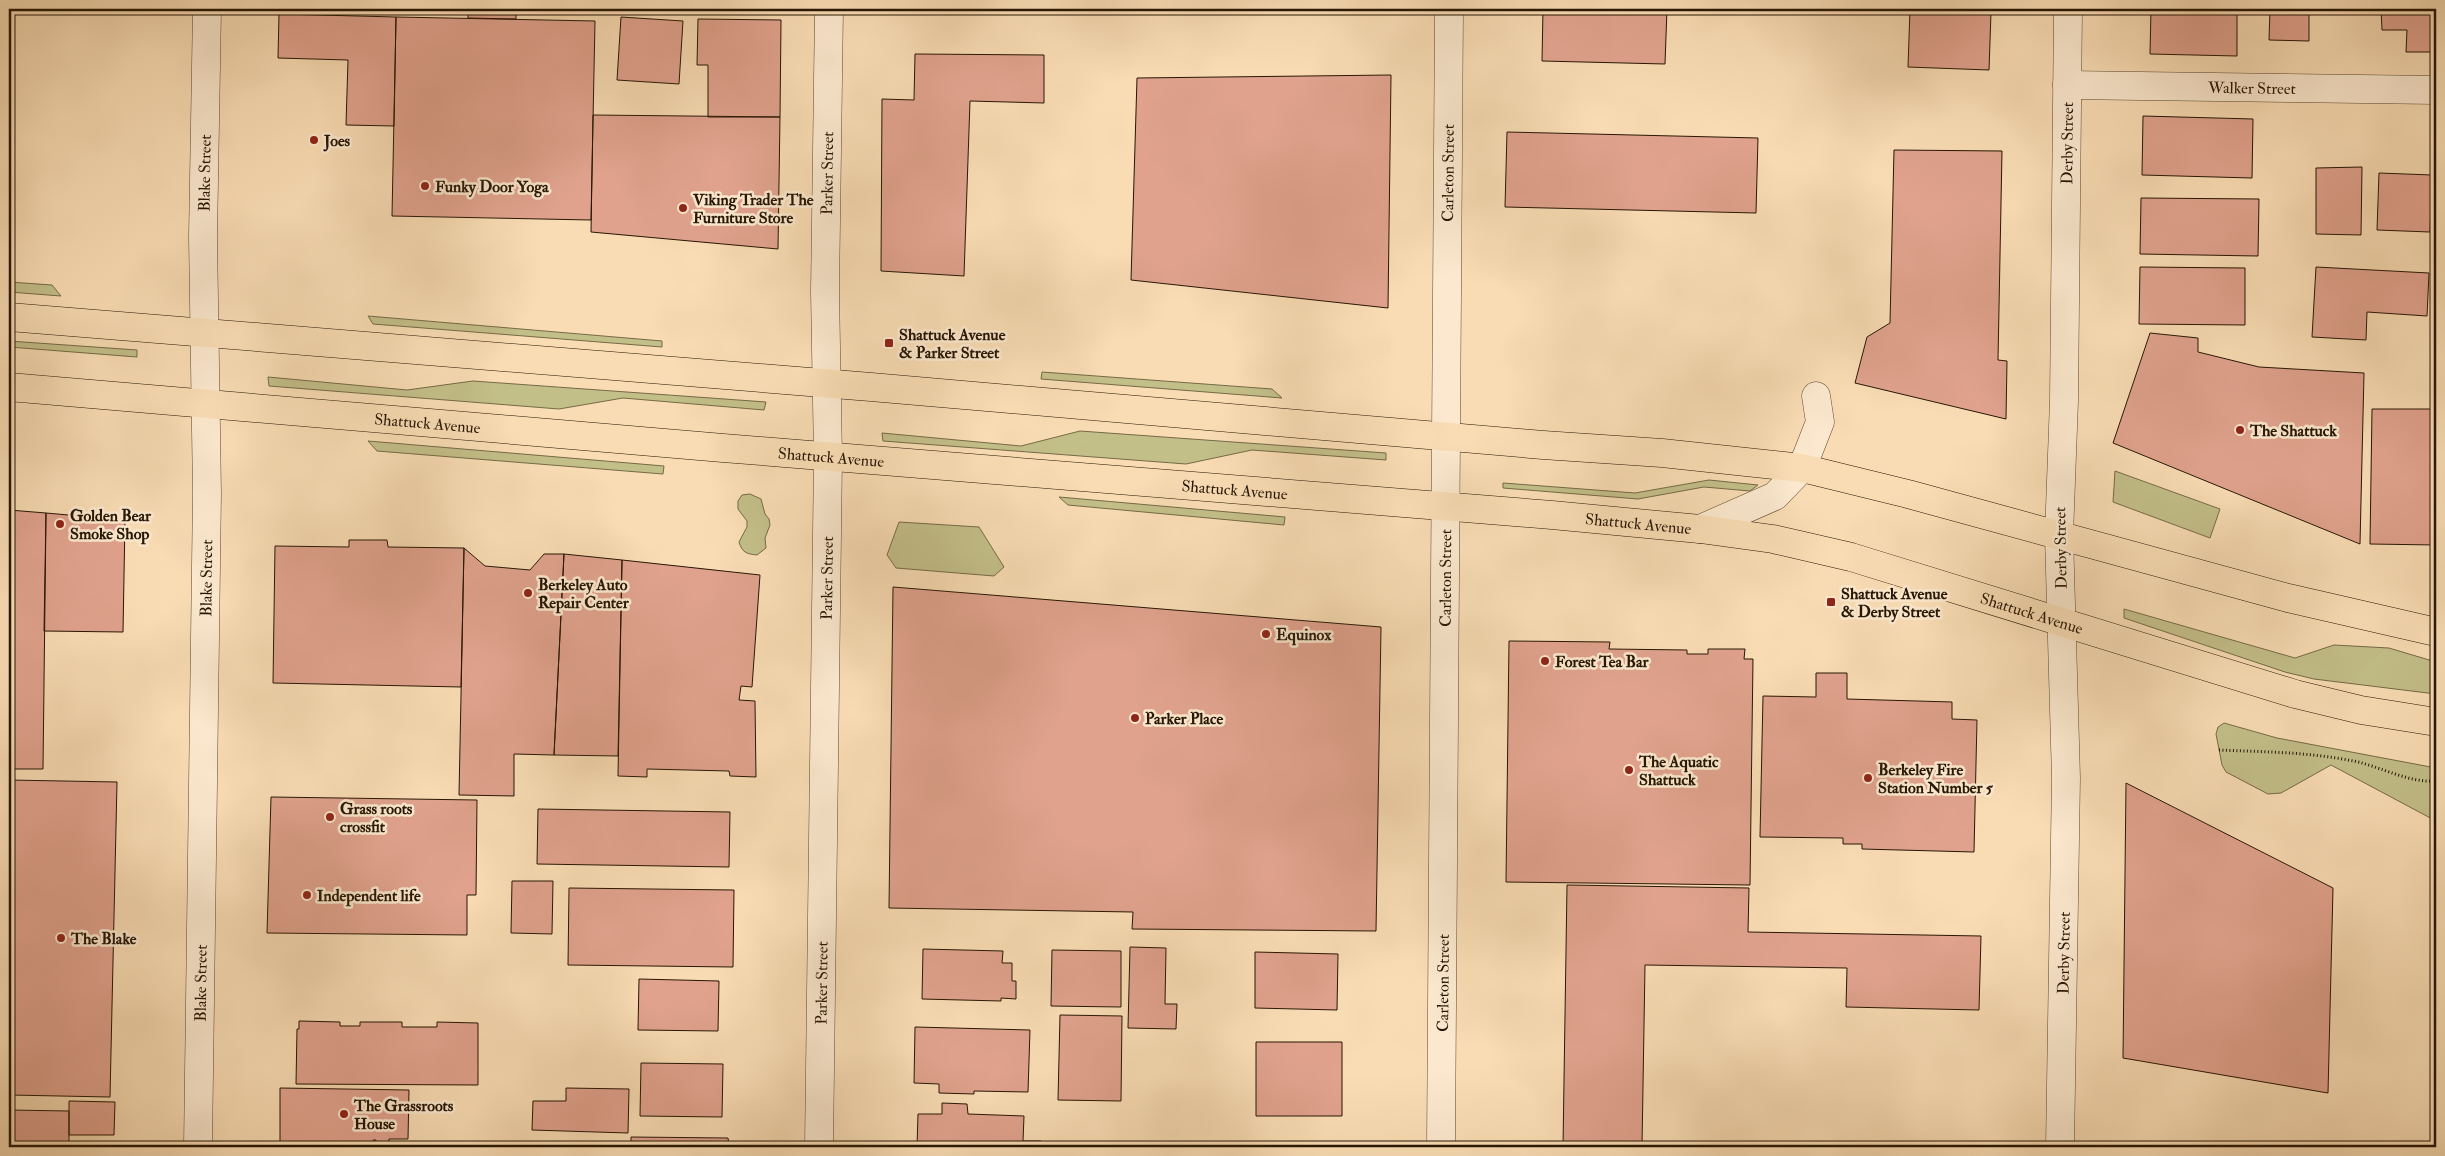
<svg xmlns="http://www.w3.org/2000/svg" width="2445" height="1156" font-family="'IM FELL Double Pica',serif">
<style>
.green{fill:#c3bf89;stroke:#756a46}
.building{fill:#e0a28d;stroke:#271604}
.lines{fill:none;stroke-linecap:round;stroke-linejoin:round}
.minor-casing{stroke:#5c4830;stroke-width:29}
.major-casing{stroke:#271604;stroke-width:29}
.path{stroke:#271604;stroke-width:3;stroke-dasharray:1 2.5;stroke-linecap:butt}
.minor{stroke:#fbe8ce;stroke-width:28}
.major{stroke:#f9dcb4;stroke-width:28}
.poi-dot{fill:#8f2418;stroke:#fbe8ce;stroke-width:2}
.labels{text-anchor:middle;stroke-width:5;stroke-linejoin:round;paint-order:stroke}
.street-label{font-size:16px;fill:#271604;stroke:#fbe8ce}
.poi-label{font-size:16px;font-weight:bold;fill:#271604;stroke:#fbe8ce;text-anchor:start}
</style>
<rect width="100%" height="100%" fill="#f9dcb4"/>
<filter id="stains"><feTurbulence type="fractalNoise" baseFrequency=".004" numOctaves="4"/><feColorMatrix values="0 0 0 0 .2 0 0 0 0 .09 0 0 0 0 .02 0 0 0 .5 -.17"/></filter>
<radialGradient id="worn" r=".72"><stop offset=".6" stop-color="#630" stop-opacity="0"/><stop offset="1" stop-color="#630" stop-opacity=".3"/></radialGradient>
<path class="green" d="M9,282L52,285L61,296L9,292Z
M368,316L662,341V347L373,324Z
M9,341L137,350V357L9,347Z
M1042,372L1272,389L1282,398L1041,379Z
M268,377L407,390L473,381L766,402L764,410L623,398L559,409L269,386Z
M1080,431L1386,453V460L1252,450L1186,464L883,441L882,433L1021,446Z
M368,441L664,466L663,474L377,451Z
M2115,471L2220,509L2210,538L2113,502Z
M1709,480L1758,485L1750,491L1704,487L1638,499L1503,488V483L1635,493Z
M750,494L761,499L765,514L769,519L770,525L765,538L766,548L757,555C746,554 742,552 739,542L747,527V521L738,509V501L742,495Z
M1059,497L1285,517L1284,525L1068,505Z
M899,522L979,527L1004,567L994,576L896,568L887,555Z
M2124,609L2295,658L2334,645L2389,648L2436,662V694L2314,679L2285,672L2124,618Z
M2224,723L2277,738L2436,768V821L2331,765L2281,793L2268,794L2226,772L2222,765L2216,734L2218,727Z"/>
<path class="building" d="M468,9H516V19L468,18Z
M1543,9H1667L1665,64L1542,61Z
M1910,9L1991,12L1989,70L1908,67Z
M2151,9H2237V56L2150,54Z
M2270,9H2309V41L2269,40Z
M2381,9H2436V52H2406L2407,30H2382Z
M279,14L396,17L394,126L346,125L348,60L278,58Z
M396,17L595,21L591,220L392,216Z
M621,17L683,21L679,84L617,80Z
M698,19L781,20L780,117H708V65H697Z
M915,54L1044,55V103L970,101L964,276L881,271L882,99L914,100Z
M1391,75L1388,308L1131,280L1137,78Z
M593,115L780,117L778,249L591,232Z
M2143,116L2253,119L2252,178L2142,175Z
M1507,132L1758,138L1756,213L1505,207Z
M1894,150L2002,151L1998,360L2007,361L2006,419L1855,383L1867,337L1890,323Z
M2362,167L2361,235L2316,234V168Z
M2379,173L2432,175L2430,232L2377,230Z
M2141,198L2259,199L2258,256L2140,254Z
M2140,267L2245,268V325L2139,324Z
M2316,267L2429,273L2427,316L2367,312L2366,340L2312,337Z
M2150,333L2198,338V352L2259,367L2364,373L2360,544L2113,443Z
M2372,409H2436V545L2370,544Z
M9,510L46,513L43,769H9Z
M46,513L125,520L123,632L44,631Z
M349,540H387L388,547L464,548L461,687L273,683L275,546L349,547Z
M464,548L485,566L530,570L544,554H564L554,755L514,754V796L459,795Z
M564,554L622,560L618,756L554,755Z
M622,560L760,575L752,687L741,686L739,700L755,701L756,777L730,776L729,771L647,769V777L618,776Z
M893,587L1381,627L1376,931L1132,929L1133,912L889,908Z
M1509,641L1610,642L1609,649L1687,650V654H1708V649H1745L1744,659H1753L1750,885L1506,882Z
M1816,673H1847V699L1952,702V719L1977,720L1974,852L1862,849V844H1843V838L1760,837L1763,696L1816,697Z
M9,780L117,782L110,1097L9,1095Z
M2126,783L2333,888L2328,1093L2123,1058Z
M271,797L477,800L476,895H467V935L267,933Z
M538,809L730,812L729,867L537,864Z
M512,881H553L552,934L511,933Z
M1567,885L1749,888L1748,932L1981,936L1979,1010L1846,1007L1847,968L1645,965L1642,1147H1563Z
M569,888L734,890L733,967L568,965Z
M1130,947L1166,948L1165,1004H1177L1176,1029L1128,1028Z
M923,949L1003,951L1002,963H1012V981H1016V999L1001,998V1001L922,999Z
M1052,950L1121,951V1007L1051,1006Z
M1255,952L1338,954L1337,1010L1255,1008Z
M639,979L719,981L718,1031L638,1030Z
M1060,1015L1122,1016L1121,1101L1058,1100Z
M299,1021L340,1022V1026H360V1022H402V1027H437V1022L478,1023V1085L296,1084L297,1029H299Z
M915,1027L1030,1030L1028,1092L974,1091V1094L939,1093V1084L914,1083Z
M1256,1042H1342V1116H1256Z
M641,1063L723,1064L722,1117L640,1116Z
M280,1088L409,1090L408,1139H389V1147H376V1140H373V1144L322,1143V1147H307V1143L280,1142Z
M566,1088L629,1089L628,1133L532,1130L533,1101H566Z
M69,1101L115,1102L114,1135H69Z
M942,1103L967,1104L968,1114L1024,1116L1023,1141H1041V1147H917L918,1114H942Z
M9,1110L69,1111V1147H9Z
M631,1137L728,1138L729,1145H738V1147H617V1145H631Z"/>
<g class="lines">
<g class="minor-casing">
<g id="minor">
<path id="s1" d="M2067,85L2436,90"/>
<path d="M1700,529L1775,496L1802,468L1820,422L1816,396"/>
<path id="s2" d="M198,1147L207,493L203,237L207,9"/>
<path id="s3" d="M819,1147L828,457L825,292L829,9"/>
<path id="s4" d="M1441,1147C1445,768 1445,388 1449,9"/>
<path id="s5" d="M2060,1147L2066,778L2059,535L2064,401L2068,9"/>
</g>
</g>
<g class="major-casing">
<g id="major">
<path d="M9,317L871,387L1543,445L1662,453L1802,468L1908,494L2288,598L2436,632"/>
<path id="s6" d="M9,387L723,448L1552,515L1700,529L1773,539L1851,557L2295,694L2361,710L2436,722"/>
</g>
</g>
<path class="path" d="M2219,750C2265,752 2312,752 2358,762C2383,768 2410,783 2436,781"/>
<use href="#minor" class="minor"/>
<use href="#major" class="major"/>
</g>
<g class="poi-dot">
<circle cx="314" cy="140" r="5"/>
<circle cx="425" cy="186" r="5"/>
<circle cx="683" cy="208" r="5"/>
<rect x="884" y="338" width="10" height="10" rx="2.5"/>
<circle cx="2240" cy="430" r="5"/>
<circle cx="60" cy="524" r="5"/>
<circle cx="528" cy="593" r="5"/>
<rect x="1826" y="597" width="10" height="10" rx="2.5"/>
<circle cx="1266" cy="634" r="5"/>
<circle cx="1545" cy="661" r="5"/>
<circle cx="1135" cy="718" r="5"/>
<circle cx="1629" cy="770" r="5"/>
<circle cx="1868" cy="778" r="5"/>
<circle cx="330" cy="817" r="5"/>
<circle cx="307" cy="895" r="5"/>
<circle cx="61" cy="938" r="5"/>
<circle cx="344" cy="1114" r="5"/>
</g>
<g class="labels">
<g class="street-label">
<text dy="6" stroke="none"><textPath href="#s1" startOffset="185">Walker Street</textPath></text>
<text dy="6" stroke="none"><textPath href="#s5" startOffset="1004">Derby Street</textPath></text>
<text dy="6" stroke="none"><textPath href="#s2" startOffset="974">Blake Street</textPath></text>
<text dy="6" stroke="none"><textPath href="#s3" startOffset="974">Parker Street</textPath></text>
<text dy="6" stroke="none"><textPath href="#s4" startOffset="974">Carleton Street</textPath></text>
<text dy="6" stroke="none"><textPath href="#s6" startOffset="420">Shattuck Avenue</textPath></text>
<text dy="6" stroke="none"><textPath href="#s6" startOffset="825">Shattuck Avenue</textPath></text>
<text dy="6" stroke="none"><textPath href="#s6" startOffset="1230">Shattuck Avenue</textPath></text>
<text dy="6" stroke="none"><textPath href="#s6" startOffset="1635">Shattuck Avenue</textPath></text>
<text transform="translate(2060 548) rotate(-91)" y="6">Derby Street</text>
<text dy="6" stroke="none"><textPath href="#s2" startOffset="569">Blake Street</textPath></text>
<text dy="6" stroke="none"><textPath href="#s3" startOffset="569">Parker Street</textPath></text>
<text dy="6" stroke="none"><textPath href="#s4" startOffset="569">Carleton Street</textPath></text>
<text dy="6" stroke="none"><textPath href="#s6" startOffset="2040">Shattuck Avenue</textPath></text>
<text dy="6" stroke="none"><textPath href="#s5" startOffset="194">Derby Street</textPath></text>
<text dy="6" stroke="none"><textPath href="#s2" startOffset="164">Blake Street</textPath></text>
<text dy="6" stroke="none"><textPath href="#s3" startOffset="164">Parker Street</textPath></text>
<text dy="6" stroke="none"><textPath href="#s4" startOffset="164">Carleton Street</textPath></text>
</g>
<g class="poi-label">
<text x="324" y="146">Joes</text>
<text x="435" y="192">Funky Door Yoga</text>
<text x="693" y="205">Viking Trader The<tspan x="693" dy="18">Furniture Store</tspan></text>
<text x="899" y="340">Shattuck Avenue<tspan x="899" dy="18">&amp; Parker Street</tspan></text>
<text x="2250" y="436">The Shattuck</text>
<text x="70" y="521">Golden Bear<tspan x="70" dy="18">Smoke Shop</tspan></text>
<text x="538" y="590">Berkeley Auto<tspan x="538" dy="18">Repair Center</tspan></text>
<text x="1841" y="599">Shattuck Avenue<tspan x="1841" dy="18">&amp; Derby Street</tspan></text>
<text x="1276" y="640">Equinox</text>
<text x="1555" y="667">Forest Tea Bar</text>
<text x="1145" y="724">Parker Place</text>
<text x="1639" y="767">The Aquatic<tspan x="1639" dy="18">Shattuck</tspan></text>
<text x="1878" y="775">Berkeley Fire<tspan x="1878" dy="18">Station Number 5</tspan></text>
<text x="340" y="814">Grass roots<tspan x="340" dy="18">crossfit</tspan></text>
<text x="317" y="901">Independent life</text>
<text x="71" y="944">The Blake</text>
<text x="354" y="1111">The Grassroots<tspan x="354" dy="18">House</tspan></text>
</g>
</g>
<rect width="2445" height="1156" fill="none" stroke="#f9dcb4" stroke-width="30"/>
<rect x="10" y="10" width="2425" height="1136" fill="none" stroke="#271604" stroke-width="2.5"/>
<rect x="15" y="15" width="2415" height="1126" fill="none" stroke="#271604"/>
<rect width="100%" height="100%" filter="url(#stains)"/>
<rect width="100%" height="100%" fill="url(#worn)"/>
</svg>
